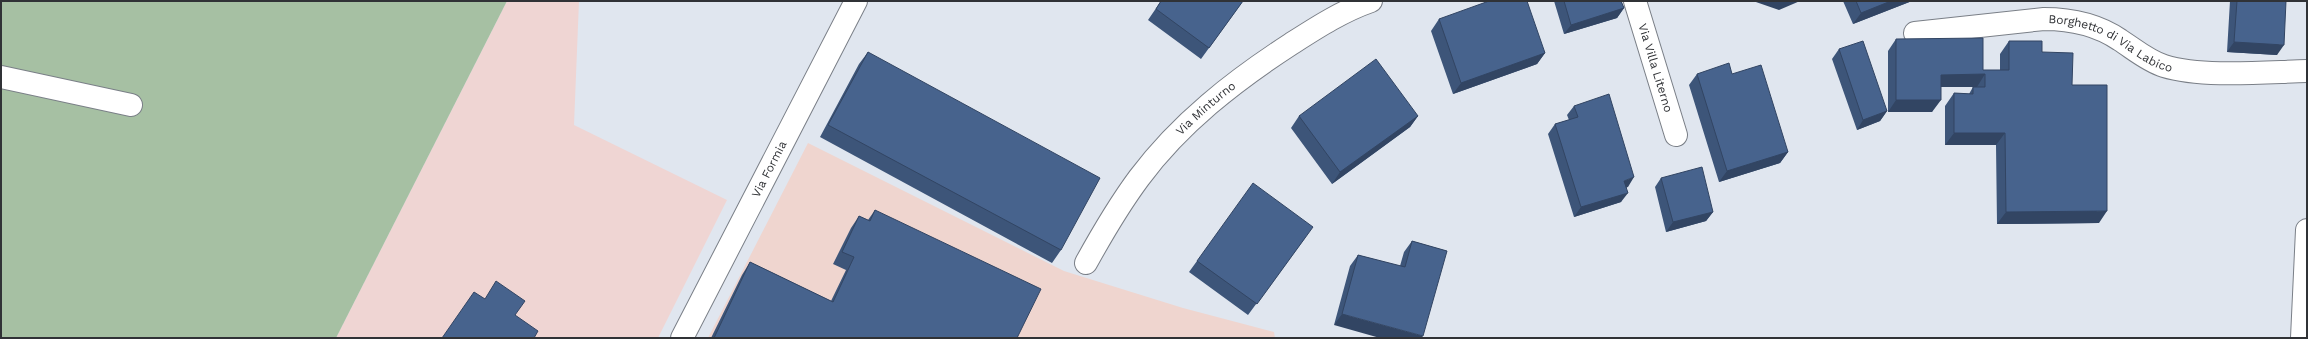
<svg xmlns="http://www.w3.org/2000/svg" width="2308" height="339" font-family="'Work Sans',sans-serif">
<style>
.commercial{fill:#efd5cf}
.industrial{fill:#efd5d3}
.green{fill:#a6c0a3}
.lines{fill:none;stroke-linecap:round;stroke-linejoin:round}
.minor-casing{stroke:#7a7f87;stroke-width:24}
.minor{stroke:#fff;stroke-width:22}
.wall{fill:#3d5579}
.shaded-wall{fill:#324563}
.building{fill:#47638d;stroke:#324563}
.labels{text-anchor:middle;stroke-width:4;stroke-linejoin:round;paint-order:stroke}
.street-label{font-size:12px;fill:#303236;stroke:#fff}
</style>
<rect width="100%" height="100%" fill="#e0e6ef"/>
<path class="commercial" d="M808,143L1064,271L1183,308L1274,332L1275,338H708Z"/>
<path class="industrial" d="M507,1H579L574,125L727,200L658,338H336Z"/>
<path class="green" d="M1,1H507L336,338H1Z"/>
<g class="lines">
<g class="minor-casing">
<g id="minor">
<path id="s1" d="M1635,1L1676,135"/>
<path id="s2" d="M1915,33L2044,19C2070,19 2098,25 2120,40C2134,49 2148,61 2164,66C2203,78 2266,72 2307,71"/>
<path d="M1,77L131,105"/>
<path id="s3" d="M1086,263C1102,234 1119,205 1139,178C1180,123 1234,81 1291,44C1316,28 1342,11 1371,1"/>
<path id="s4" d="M682,338L856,1"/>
<path d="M2302,338L2307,230"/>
</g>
</g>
<use href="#minor" class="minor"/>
</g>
<path class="wall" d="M1161,1H1243L1201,59L1148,20Z
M1554,1H1621L1624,8L1617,18L1564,34Z
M1843,1H1912L1853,24Z
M2230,1H2286L2277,55L2227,52Z
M1439,19L1545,53L1537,64L1453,94L1431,31Z
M1896,39L1983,70H2000V54L2009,41L2042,52L2072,85L2099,223L1997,224L1996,145H1945V106L1954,93L1969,94L1973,87H1977H1941L1932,112H1888V51Z
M1839,49L1887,111L1880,121L1857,130L1832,59Z
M868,52L1061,250L1052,263L820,137L859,64Z
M1697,74H1732L1788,152L1780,163L1719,182L1689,85Z
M1574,106L1628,187H1627L1621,202L1574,217L1548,134L1555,124L1569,120L1567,115Z
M1299,116H1418L1410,127L1332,184L1291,128Z
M1661,178L1713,212L1706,221L1666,232L1655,187Z
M875,210L1017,338H711L742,275L750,262L831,301L846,270L833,264L851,228L859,216L868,220Z
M1305,238L1248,315L1189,272L1197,261Z
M1412,241L1447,251L1334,325L1350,266L1358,255L1400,266L1404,252Z"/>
<path class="shaded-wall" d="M1753,1H1800L1779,10Z
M1891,1H1912L1853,24L1861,13Z
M1624,8L1617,18L1564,34L1571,25Z
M2234,42L2284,45L2277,55L2227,52Z
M1545,53L1537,64L1453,94L1461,83Z
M1985,74L1977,87H1932L1941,75Z
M1896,100H1941L1932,112H1888Z
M1887,111L1880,121L1857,130L1863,120Z
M1418,116L1410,127L1332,184L1340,172Z
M1954,133H2005L1996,145H1945Z
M1788,152L1780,163L1719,182L1727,171Z
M1634,177L1628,187L1617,190L1624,181Z
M1628,193L1621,202L1574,217L1581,207Z
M2107,211L2099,223L1997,224L2006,212Z
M1713,212L1706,221L1666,232L1673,222Z
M1342,314L1423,336L1421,338H1380L1334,325Z"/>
<path class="building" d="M1161,1H1243L1209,48L1156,9Z
M1489,1H1527L1545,53L1461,83L1439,19Z
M1564,1H1621L1624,8L1571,25Z
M1856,1H1891L1861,13Z
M2237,1H2286L2284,45L2234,42Z
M1983,38V70H2009V41H2042V52L2073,53L2072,85H2107V211L2006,212L2005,133H1954V93L1973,94V87H1985V74L1941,75V100H1896V39Z
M1863,41L1887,111L1863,120L1839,49Z
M868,52L1100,178L1061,250L828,125Z
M1376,59L1418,116L1340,172L1299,116Z
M1729,63L1732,74L1761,65L1788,152L1727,171L1697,74Z
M1609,94L1634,177L1624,181L1628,193L1581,207L1555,124L1578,117L1574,106Z
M1702,167L1713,212L1673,222L1661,178Z
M1253,183L1313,227L1257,304L1197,261Z
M875,210L1041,289L1017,338H714L750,262L833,302L854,257L842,252L859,216L870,221Z
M1412,241L1447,251L1423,336L1342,314L1358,255L1405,267Z
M496,281L525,301L515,315L538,331L534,338H442L474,292L485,299Z"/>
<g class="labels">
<g class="street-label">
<text dy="4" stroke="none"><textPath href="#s2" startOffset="202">Borghetto di Via Labico</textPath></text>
<text dy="4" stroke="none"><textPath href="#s1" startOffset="70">Via Villa Literno</textPath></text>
<text dy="4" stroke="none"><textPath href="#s3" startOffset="197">Via Minturno</textPath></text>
<text dy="4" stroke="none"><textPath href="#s4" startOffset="190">Via Formia</textPath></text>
</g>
</g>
<rect width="2308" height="339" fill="none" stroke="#303236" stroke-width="4"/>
</svg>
